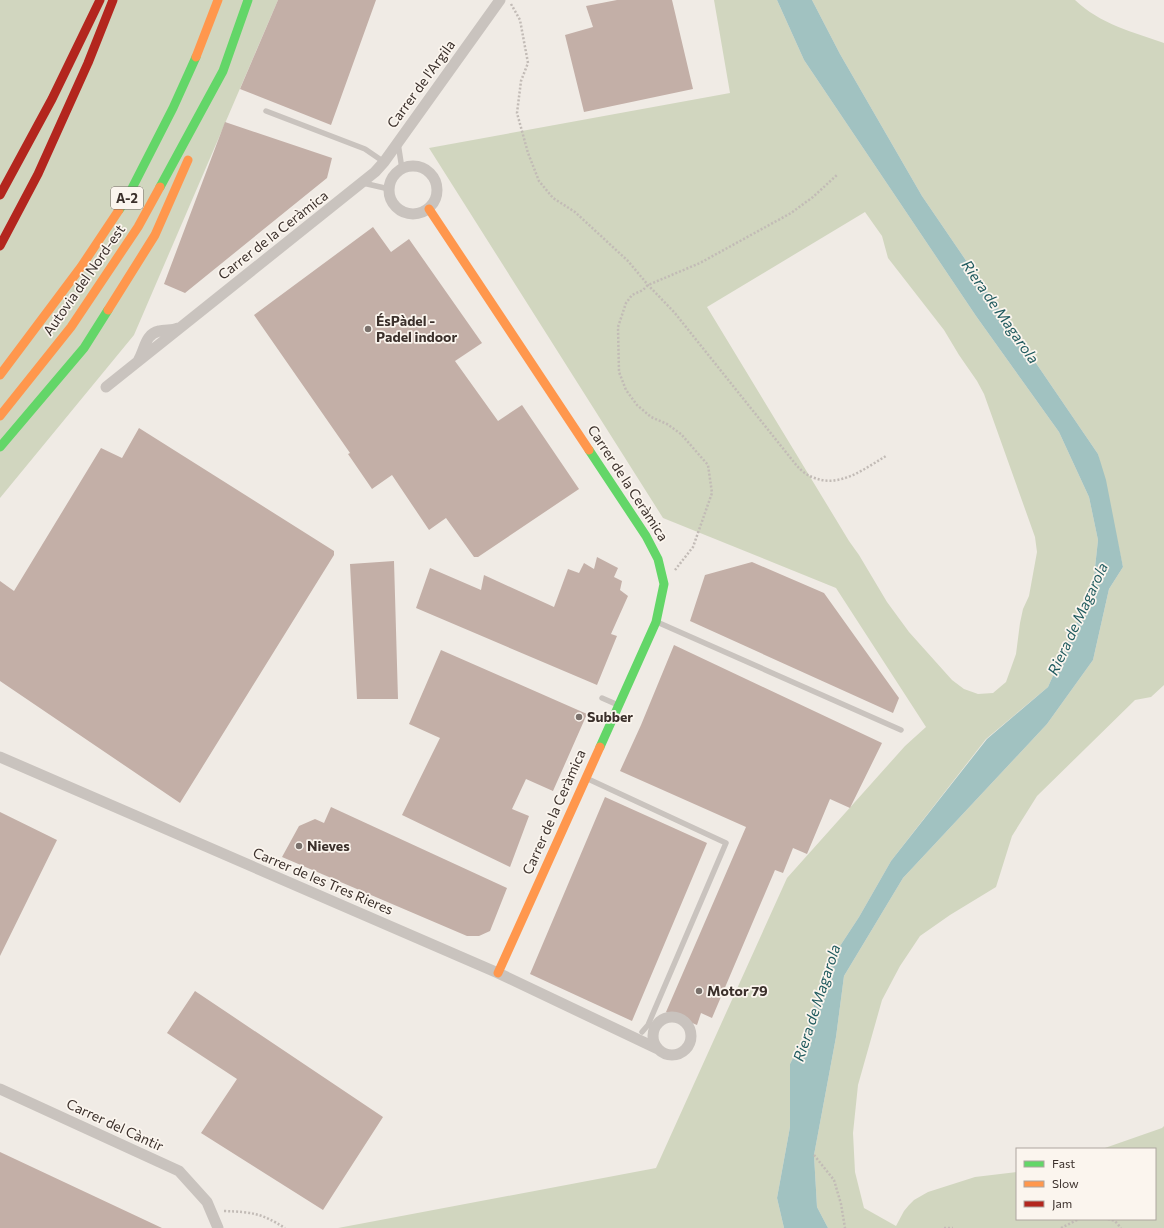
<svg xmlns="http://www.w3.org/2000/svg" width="1164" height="1228" font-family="Commissioner,sans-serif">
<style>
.green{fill:#d1d6bf;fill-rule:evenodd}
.water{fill:#a1c2c1}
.building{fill:#c3afa7}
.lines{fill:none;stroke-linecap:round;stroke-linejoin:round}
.path{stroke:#c2bbb6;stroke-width:2.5;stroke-dasharray:2 2;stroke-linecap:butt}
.lane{stroke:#c9c3be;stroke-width:5.5}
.street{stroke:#c9c3be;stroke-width:11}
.fast{stroke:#63d668;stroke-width:9}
.slow{stroke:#ff974d;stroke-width:9}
.jam{stroke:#b3261e;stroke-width:9}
.poi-dot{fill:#7a716c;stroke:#fbf5ee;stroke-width:1.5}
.labels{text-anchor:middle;stroke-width:3.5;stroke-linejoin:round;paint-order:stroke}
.shield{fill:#fbf5ee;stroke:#756b66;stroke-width:1}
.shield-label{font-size:13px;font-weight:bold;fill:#3b302b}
.street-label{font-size:14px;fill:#3b302b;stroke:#fbf5ee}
.poi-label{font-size:14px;font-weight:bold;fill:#3b302b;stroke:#fbf5ee;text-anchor:start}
.water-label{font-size:15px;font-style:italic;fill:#1f5a5e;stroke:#fbf5ee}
</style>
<rect width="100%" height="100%" fill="#f0ebe5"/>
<path class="green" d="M0,0H278L134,335L0,498Z
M714,0H777L804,60L976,316L1059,432L1089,497L1098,540L1093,586L1048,687L986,739L891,861L859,917L823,972L808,1028L790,1064V1127L777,1198L784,1228H338L656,1168L787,878L905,746L926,727L836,588L663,518L429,148L730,93ZM865,212L882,236L888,258L944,330L959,355L977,381L984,394L1035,537L1037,552L1029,596L1023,609L1020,623L1016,654L1006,682L993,693L978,694L964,689L952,680L909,632L887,602L859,555L849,541L707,307Z
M812,0H1075C1100,24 1133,32 1164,43V685L1151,697L1135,700L1037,796L1012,836L996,887L950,915L920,936L900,966L882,1000L858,1085L853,1133L855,1172L864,1208L896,1226L904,1211L909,1205L914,1200L928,1192L975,1177L1017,1172V1219H1155V1149H1102L1162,1128L1164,1126V1228H828L817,1207L814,1155L836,1037L844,976L903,878L1047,724L1093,660L1109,589L1123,567L1098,454L922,196L840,54Z"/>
<path class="water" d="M777,0H812L840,54L922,196L1098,454L1106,480L1123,567L1109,589L1093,660L1047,724L903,878L844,976L836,1037L814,1155L817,1207L828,1228H784L777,1198L790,1127V1064L808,1028L823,972L859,917L891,861L987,739L1048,687L1093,586L1098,540L1089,497L1059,432L976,316L804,60Z"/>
<path class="building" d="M278,0H376L331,125L240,89Z
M617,0H672L693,89L584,112L565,35L593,27L586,6Z
M225,122L332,158L327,178L185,293L164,284Z
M373,227L391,252L409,239L482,343L455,361L498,421L522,405L579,489L478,557H474L446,518L429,530L392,475L372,489L348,454L350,453L254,315Z
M139,428L334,551V555L180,803L0,681V581L14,591L101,448L122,458Z
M597,557L618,568L614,577L622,581L620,590L628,596L611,634L617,636L597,685L416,608L430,568L481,590L484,575L554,607L568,569L579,573L584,563L594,569Z
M394,561L398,699H357L350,564Z
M752,562L824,593L899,698L893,713L690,621L705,575Z
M674,645L882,743L850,808L830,799L807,854L793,848L783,873L775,870L712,1018L701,1013L697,1025L666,1012L746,827L620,771L641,725Z
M441,650L587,714L553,791L526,779L512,809L529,816L510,867L402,815L440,738L409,724Z
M605,797L707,843L632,1021L530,974Z
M331,807L507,888L490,931L479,936H467L282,857L299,826L315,819L324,823Z
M0,812L57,840L0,956Z
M195,991L383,1117L323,1210L201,1133L237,1079L167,1033Z
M0,1152L162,1228H0Z"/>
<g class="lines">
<path class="path" d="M511,4L520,20L528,63L521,81L517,113L528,153L539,181L553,198L575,212L628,261L648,285L674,312L797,466C801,470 806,475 812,477C839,489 864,469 886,456
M675,570L693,547L712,493L708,465L681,434L667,424L651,417L637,405L626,390L619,372L618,327L626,303L632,295L643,290L648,285L700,263L791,213L813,197L838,174
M814,1155L834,1180L841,1204L845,1228
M224,1211C252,1212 261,1213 285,1228
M1108,1219L1115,1221L1121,1228
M944,1228H953
M1061,1228L1079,1219"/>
<path class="lane" d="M266,111L365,149L384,162
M398,143L402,169
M363,183L389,189
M657,622L901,730
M602,698L618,705
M586,778L726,843L648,1025L642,1032"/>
<path class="street" d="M389 190a24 24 0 1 1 48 0a24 24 0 1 1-48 0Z
M139,359C145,349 145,334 159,331C165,329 172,331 178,328
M106,387L375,172L384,162L500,0
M0,757L498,973L658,1049
M653 1036a19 19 0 1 1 38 0a19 19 0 1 1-38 0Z
M0,1089L179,1171L207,1202L218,1228"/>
<path class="fast" d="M160,187L223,71L248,0
M119,210L126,200L173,108L196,57
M0,447L84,348L108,310
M589,450L646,536L658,559L664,584L656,622L600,747"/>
<path class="slow" d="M196,57L218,0
M429,209L589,450
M108,310L155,235L188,160
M0,375L81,267L119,210
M0,416L71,327L138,227L160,187
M498,973L600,747"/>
<path class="jam" d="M0,195L52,99L100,0
M0,246L38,174L88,63L113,0"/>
</g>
<g class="poi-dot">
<circle cx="368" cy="329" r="4"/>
<circle cx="579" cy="717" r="4"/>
<circle cx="299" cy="846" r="4"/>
<circle cx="699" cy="991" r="4"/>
</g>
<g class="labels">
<rect class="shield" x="111" y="187" width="32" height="22" rx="3"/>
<g class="shield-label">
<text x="127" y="203">A-2</text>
</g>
<g class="street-label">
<text transform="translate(421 84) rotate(-54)" y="5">Carrer de l'Argila</text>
<text transform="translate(273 235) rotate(-38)" y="5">Carrer de la Ceràmica</text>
<text transform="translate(84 280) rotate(-55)" y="5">Autovia del Nord-est</text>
<text transform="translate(628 483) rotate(57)" y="5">Carrer de la Ceràmica</text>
<text transform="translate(554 812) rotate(-66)" y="5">Carrer de la Ceràmica</text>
<text transform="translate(323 881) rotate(23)" y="5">Carrer de les Tres Rieres</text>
<text transform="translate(115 1125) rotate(25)" y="5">Carrer del Càntir</text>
</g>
<g class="poi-label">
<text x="376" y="326">ÉsPàdel -<tspan x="376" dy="16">Padel indoor</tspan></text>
<text x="587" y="722">Subber</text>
<text x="307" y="851">Nieves</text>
<text x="707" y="996">Motor 79</text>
</g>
<g class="water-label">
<text transform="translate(1000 312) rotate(55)" y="5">Riera de Magarola</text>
<text transform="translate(1078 619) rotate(-65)" y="5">Riera de Magarola</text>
<text transform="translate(817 1003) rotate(-72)" y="5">Riera de Magarola</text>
</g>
</g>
<rect x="1016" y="1148" width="140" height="72" fill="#fbf5ee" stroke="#aea6a0"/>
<rect x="1024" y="1161" width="20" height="6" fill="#63d668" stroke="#aea6a0"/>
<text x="1052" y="1168" font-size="12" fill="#3b302b">Fast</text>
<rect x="1024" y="1181" width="20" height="6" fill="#ff974d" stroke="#aea6a0"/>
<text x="1052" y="1188" font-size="12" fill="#3b302b">Slow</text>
<rect x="1024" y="1201" width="20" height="6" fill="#b3261e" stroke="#aea6a0"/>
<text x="1052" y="1208" font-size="12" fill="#3b302b">Jam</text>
</svg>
